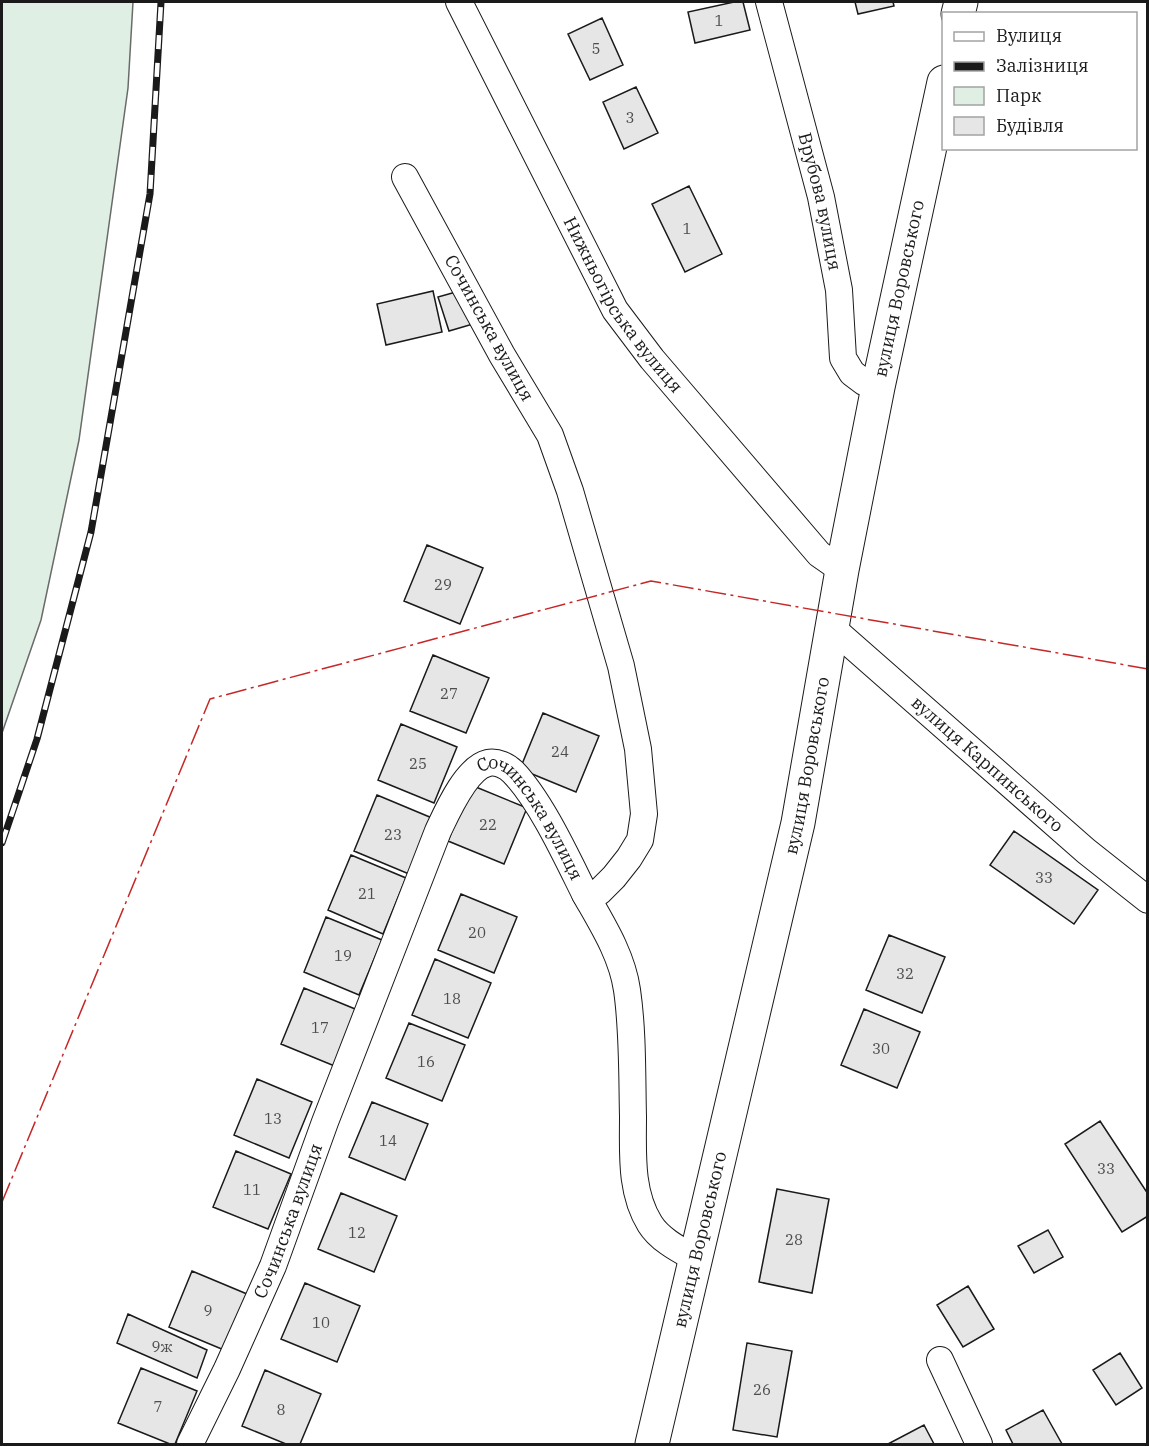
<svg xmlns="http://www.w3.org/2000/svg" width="1149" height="1446" font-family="'IBM Plex Serif',serif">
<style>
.green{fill:#e0efe3;stroke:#6a6a6a;stroke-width:1.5}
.building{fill:#e6e6e6;stroke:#1a1a1a;stroke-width:1.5}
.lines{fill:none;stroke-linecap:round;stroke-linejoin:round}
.street-casing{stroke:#1a1a1a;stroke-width:28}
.secondary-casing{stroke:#1a1a1a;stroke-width:35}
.street{stroke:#fff;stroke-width:26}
.secondary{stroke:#fff;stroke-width:33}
.rail-casing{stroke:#1a1a1a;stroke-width:7}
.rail{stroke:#fff;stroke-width:4.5;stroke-dasharray:14;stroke-linecap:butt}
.power{stroke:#c62828;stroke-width:1.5;stroke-dasharray:21 4.5 3 4.5;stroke-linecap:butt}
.labels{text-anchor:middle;stroke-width:4.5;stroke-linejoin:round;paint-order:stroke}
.number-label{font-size:15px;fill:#4d4d4d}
.street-label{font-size:18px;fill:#1a1a1a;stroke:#fff}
</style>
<rect width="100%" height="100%" fill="#fff"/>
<path class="green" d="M2,2H133L128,88L79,440L41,620L2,733Z"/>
<path class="building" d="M734,2H743L750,30L695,43L688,12Z
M855,2H893L894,6L858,14Z
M602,18L623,65L590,80L568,34Z
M636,87L658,133L624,149L603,102Z
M689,186L722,254L685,272L652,204Z
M463,290L473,324L449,331L438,297Z
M433,291L442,332L386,345L377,304Z
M427,545L483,568L460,624L404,601Z
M433,655L489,678L466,733L410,711Z
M543,713L599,736L576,792L520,769Z
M401,724L457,747L434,803L378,780Z
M471,785L527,808L504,864L448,841Z
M377,795L432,818L409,874L354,851Z
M1014,831L1098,890L1074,924L990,865Z
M351,855L406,878L383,934L328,910Z
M461,894L517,917L494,973L438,950Z
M326,917L382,940L359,995L304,972Z
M889,935L945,957L922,1013L866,990Z
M435,959L491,983L468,1038L412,1015Z
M304,988L360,1011L337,1067L281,1044Z
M864,1009L920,1032L897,1088L841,1065Z
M409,1023L465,1045L442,1101L386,1078Z
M257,1079L312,1102L289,1158L234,1135Z
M372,1102L428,1124L405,1180L349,1157Z
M1100,1121L1148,1194V1216L1122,1232L1065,1144Z
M236,1151L291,1174L268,1229L213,1207Z
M777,1189L829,1199L812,1293L759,1282Z
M341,1193L397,1216L374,1272L318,1249Z
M1048,1230L1063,1257L1034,1273L1018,1246Z
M192,1271L247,1294L224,1350L169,1327Z
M305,1283L360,1306L337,1362L281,1339Z
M968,1286L994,1329L963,1347L937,1305Z
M128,1314L207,1350L197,1378L117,1343Z
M747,1343L792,1351L777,1437L733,1430Z
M1120,1353L1142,1388L1116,1405L1093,1370Z
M141,1368L197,1391L175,1444H170L118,1423Z
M265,1370L321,1394L300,1444H286L242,1426Z
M1043,1410L1062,1444H1013L1006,1430Z
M924,1425L934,1444H888Z"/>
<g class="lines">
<g class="street-casing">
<g id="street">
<path id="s1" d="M459,2L615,310L652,359L819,554L842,570"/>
<path id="s2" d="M769,2L821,197L839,290L843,358L852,373L864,382L878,387"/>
<path id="s3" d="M831,627L1086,851L1148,900"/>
<path d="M585,894C602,924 622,955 627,990C633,1031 632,1075 633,1117C633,1153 630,1192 650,1224C660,1240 680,1250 696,1259"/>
<path d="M940,1360L979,1444"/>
<path id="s4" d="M190,1444L227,1369L273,1266L325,1122L438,831C447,812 466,768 488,763C497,761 507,766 513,772C541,801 567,858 585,894L599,892L614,877L629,858L640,840L644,814L638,749L621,666L570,491L550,435L502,355L405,177"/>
</g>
</g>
<g class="secondary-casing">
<g id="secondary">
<path d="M958,14L961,2"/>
<path id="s5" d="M652,1444L798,823L842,570L878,387L944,82"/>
</g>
</g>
<use href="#street" class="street"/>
<use href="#secondary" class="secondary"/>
<g class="rail-casing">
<path id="rail" d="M2,843L37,739L91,532L150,194L161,2"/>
</g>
<use href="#rail" class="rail"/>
<path class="power" d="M2,1202L210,699L651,581L1148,669"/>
</g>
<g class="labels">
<g class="number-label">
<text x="719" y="26">1</text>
<text x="596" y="54">5</text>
<text x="630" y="123">3</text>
<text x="687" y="234">1</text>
<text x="443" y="590">29</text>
<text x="449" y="699">27</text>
<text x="560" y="757">24</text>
<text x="418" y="769">25</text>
<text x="488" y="830">22</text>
<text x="393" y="840">23</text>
<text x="1044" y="883">33</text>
<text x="367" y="899">21</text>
<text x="477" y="938">20</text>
<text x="343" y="961">19</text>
<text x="905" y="979">32</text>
<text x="452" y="1004">18</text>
<text x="320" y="1033">17</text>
<text x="881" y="1054">30</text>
<text x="426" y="1067">16</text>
<text x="273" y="1124">13</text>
<text x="388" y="1146">14</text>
<text x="1106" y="1174">33</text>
<text x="252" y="1195">11</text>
<text x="357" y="1238">12</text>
<text x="794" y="1245">28</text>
<text x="208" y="1316">9</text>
<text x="321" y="1328">10</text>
<text x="162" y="1352">9ж</text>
<text x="762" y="1395">26</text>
<text x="158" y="1412">7</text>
<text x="281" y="1415">8</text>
</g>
<g class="street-label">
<text dy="6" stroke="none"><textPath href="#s2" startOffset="206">Врубова вулиця</textPath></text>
<text dy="6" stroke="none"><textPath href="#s5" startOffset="1182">вулиця Воровського</textPath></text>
<text dy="6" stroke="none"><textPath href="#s1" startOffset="345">Нижньогірська вулиця</textPath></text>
<text transform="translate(489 328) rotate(61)" y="6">Сочинська вулиця</text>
<text dy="6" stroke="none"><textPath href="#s5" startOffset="696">вулиця Воровського</textPath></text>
<text dy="6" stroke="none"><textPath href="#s3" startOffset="208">вулиця Карпинського</textPath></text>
<text dy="6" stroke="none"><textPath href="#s4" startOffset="819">Сочинська вулиця</textPath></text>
<text dy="6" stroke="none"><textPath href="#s4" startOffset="244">Сочинська вулиця</textPath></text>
<text dy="6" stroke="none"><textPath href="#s5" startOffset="210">вулиця Воровського</textPath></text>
</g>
</g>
<rect width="1149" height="1446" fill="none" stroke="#1a1a1a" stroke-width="6"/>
<rect x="942" y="12" width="195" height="138" fill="#ffffff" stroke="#a3a3a3" stroke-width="1.5"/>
<rect x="954" y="32" width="30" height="9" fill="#ffffff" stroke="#a3a3a3" stroke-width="1.5"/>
<text x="996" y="42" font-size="18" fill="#1a1a1a">Вулиця</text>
<rect x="954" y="62" width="30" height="9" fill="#1a1a1a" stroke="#a3a3a3" stroke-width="1.5"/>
<text x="996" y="72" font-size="18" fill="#1a1a1a">Залізниця</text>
<rect x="954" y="87" width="30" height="18" fill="#e0efe3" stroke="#a3a3a3" stroke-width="1.5"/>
<text x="996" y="102" font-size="18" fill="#1a1a1a">Парк</text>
<rect x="954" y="117" width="30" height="18" fill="#e6e6e6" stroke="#a3a3a3" stroke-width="1.5"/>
<text x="996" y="132" font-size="18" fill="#1a1a1a">Будівля</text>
</svg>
